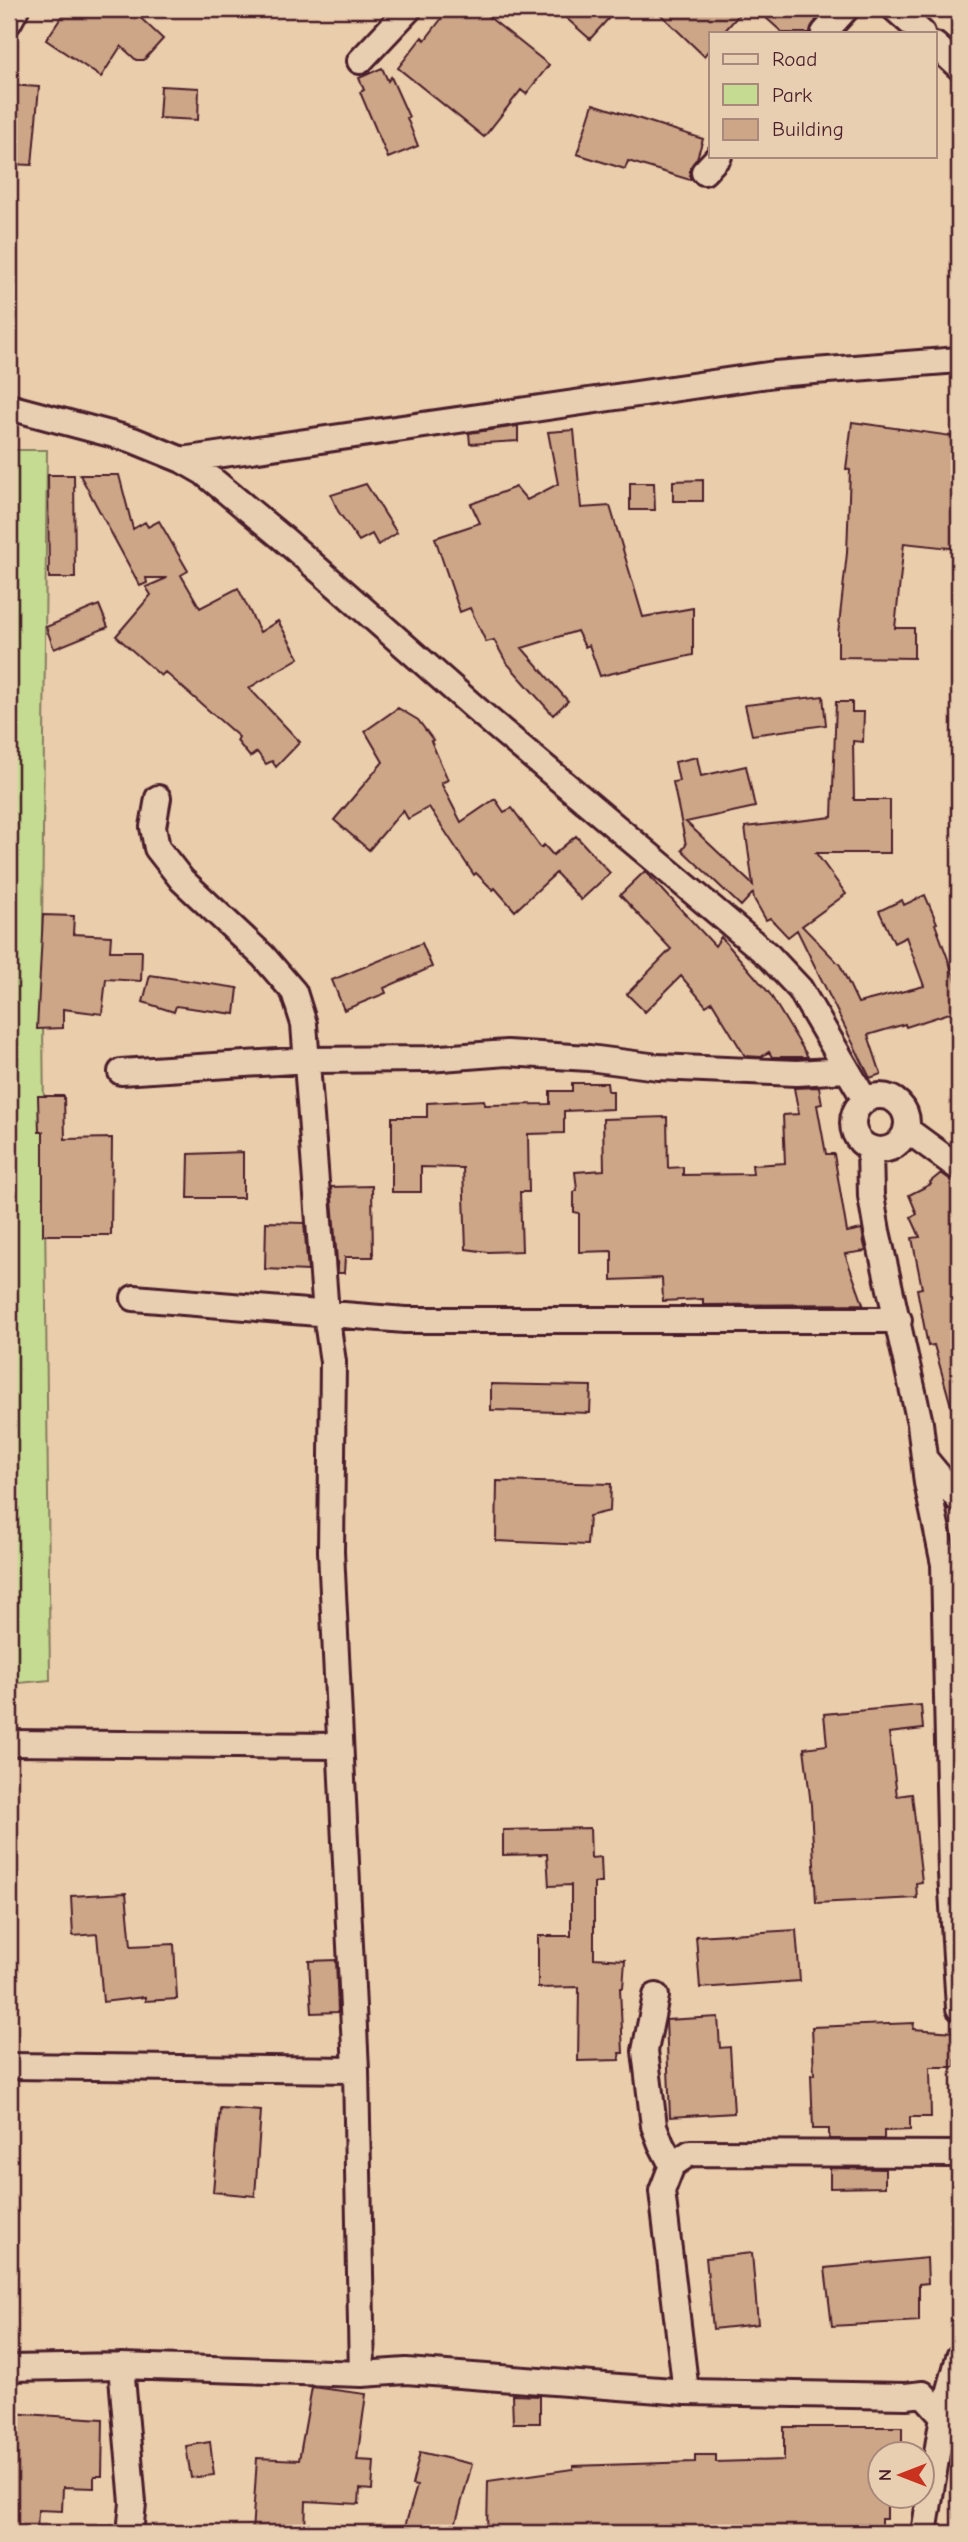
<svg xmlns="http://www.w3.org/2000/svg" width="968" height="2542" font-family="'Comic Neue',sans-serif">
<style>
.green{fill:#c4db91;stroke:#877d5e;stroke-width:2}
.building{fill:#cda687;stroke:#4a1f2b;stroke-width:2}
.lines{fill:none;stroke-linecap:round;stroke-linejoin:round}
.minor-casing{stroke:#4a1f2b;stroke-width:30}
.minor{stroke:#e9cfb1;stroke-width:24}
</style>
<rect width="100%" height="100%" fill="#eacdab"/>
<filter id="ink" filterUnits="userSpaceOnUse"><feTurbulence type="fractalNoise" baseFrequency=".0143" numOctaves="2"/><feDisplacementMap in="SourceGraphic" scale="14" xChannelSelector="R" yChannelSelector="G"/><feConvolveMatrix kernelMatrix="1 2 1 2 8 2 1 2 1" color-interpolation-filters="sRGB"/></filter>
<g filter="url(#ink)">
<path class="green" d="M9,450H47L42,929L50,1680L9,1684Z"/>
<path class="building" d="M67,9H131L163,39L144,60H136L121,46L101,77L46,40Z
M449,9H479L549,65L526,94L521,90L484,137L398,68L422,37L425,40Z
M556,9H617L590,39Z
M655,9H744L723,33H711V47L704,56Z
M756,9H807L817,18L810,33H783Z
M382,68L388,81L391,77L409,117L407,118L418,146L388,158L360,92L364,90L359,78Z
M9,85L39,87L32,165L9,164Z
M161,86L199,88L198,120L159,118Z
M593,104L703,139L697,158L690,168V180L628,161L625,169L577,154Z
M852,422L959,437V549L904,543L895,628H914V658L838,657V634L847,553L850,470L846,469Z
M518,426V441L470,444L469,433Z
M574,430L581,508L610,506L643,617L693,608V655L600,676L589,645L585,647L577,631L522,648L568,701L553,715L506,662L494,640L486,642L470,608L460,612L435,538L480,523L471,504L516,487L527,500L558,484L548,432Z
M48,475H74L75,578H49Z
M80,475H119L133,529L145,522L148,527L159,521L188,571L181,575L200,608L238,588L260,632L278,621L299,658L249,688L300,742L276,767L272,761L266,764L257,752L250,757L237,741L239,737L165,672L161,676L116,636L151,595L146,587L167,578H146L147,583L140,586Z
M703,480V501H673V481Z
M630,483H654L655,510H630Z
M366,484L397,533L378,545L372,534L359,541L338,511L331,495Z
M99,605L108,627L54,649L46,627Z
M823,696L826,725L752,735L745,705Z
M836,702H852V712H864L863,742L853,741L854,800H890V853H816L846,894L802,926L840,965L858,1003L924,986L906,937L894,943L879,911L902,900L904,905L925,895L937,923L935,924L959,989V1010L906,1027L905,1024L868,1035L881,1074L870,1078L797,930L788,937L770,918L766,920L754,899L753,893L741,906L682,850L686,845L673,782L679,781L675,762L697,757L701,776L746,766L755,807L686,822L753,885L745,827L832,817Z
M398,708L418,720L433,740L431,741L448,780L441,783L461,822L495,799L504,812L512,808L541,848L544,845L553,855L576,836L610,873L581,900L556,873L515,911L495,888L493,890L476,873L474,875L429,807L408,819L403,810L369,850L334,820L383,762L365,731Z
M645,871L715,946L721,937L770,994L808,1057H772L769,1052L761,1057L745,1056L712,1002L706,1006L681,976L645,1012L627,994L671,949L620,895Z
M43,915L74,916L73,934L111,936L110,951H142L141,981L106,979L102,1014L63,1009V1028L37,1029Z
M422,943L432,967L384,988L386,993L344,1010L332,980Z
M150,975L238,988L235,1014L176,1006L174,1012L143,1002Z
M572,1083H607L608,1091H613V1109L564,1111V1133L528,1134L529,1192H520L522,1251L488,1252L466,1249L463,1168L421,1167V1192H392V1117H427V1103L484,1100L485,1105L550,1104V1091H572Z
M819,1087L822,1104L817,1105L826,1154H834L847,1232L862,1229L864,1243L866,1251L845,1254L863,1304L703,1305V1299L663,1301L662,1278L612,1280V1251L579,1252V1213L574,1212V1192L577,1190L575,1172L604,1170L603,1119L667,1117L668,1168L683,1167V1175L753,1174L752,1165L785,1163L783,1115L799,1114L794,1088Z
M38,1096H64L65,1139L112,1138L111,1235H43V1132H39Z
M243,1152V1198H188L189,1154Z
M941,1173L951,1180L959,1183V1221L955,1223L959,1249V1295L953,1301L959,1335V1412L953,1413L934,1345L928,1346L917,1289L922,1288L912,1238L920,1237L911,1217L917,1214L909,1195L931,1184L930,1182Z
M372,1186L373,1257H345L344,1273H338L331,1187Z
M266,1222L304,1223L308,1271L265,1269Z
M491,1384L591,1386L590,1413L491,1410Z
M497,1481L611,1484L610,1511L589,1516L587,1545L496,1541Z
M921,1705L923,1729L889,1733L897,1796L912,1794L922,1882L916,1883L917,1898L816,1903L811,1805L804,1748L827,1745L824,1714Z
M590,1828L591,1858L601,1857L602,1883H594V1958L625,1960L623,1988H620L623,2053H619L620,2060L578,2061L579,1987L538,1988V1936H571V1885L549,1886L547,1854L503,1855V1830Z
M126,1893L131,1946L174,1944L177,1999L145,2001V1997L103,2002L97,1934L73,1936L71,1896Z
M796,1930L800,1981L700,1988L696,1936Z
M336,1960L338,2012L312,2013L309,1961Z
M718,2017L720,2048L730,2047L734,2113L670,2117L666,2020Z
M914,2023L913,2029L955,2032V2067H930L931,2117H910V2130L884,2131V2139H829V2129H813L811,2075H814L812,2027Z
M220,2108L261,2111L255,2196L213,2192Z
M830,2168L885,2169V2187L830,2188Z
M752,2253L758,2324L713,2329L706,2258Z
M927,2258L928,2283L919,2284V2321L832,2326L825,2268Z
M312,2387L366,2394L357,2460L374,2461L372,2490L360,2489L359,2504L306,2501L305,2533H252L257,2458L299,2460Z
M512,2395L540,2396V2423H513Z
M9,2413L103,2419L102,2476H94V2488L63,2487L62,2511L38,2510L37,2533H9Z
M784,2427H902V2454H880V2496H887V2519H881V2533H487L488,2481L573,2469V2466L695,2462V2455H716V2462L784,2460Z
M210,2442L214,2475L191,2478L186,2446Z
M420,2452L472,2464L453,2533H403L417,2486L412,2485Z"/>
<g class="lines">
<g class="minor-casing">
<path id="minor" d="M895,9L922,33
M9,22L16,9
M824,33L846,9
M935,45L959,67
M360,61L409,9
M704,172L719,156
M9,407L133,440L182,460L203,472L285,540L483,715L769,956L800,989L865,1100
M182,460L775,374L959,360
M158,798L153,827L157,848L182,880L263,956L294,992L304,1024L326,1314L333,1362L331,1551L356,2070L362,2374
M121,1072L308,1060L428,1059L507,1053L589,1058L658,1067L797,1073L847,1070
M853 1123a27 27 0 1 1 54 0a27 27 0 1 1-54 0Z
M906,1129L959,1168
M870,1148L871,1196L877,1231L920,1423L927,1483L944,1564L951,1873L959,1882
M134,1298L405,1320H899
M925,1459L959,1500
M9,1743L340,1746
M951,1873L959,2008
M656,1996L645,2051L654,2126L661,2144L672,2165
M9,2066L356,2070
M121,2366L133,2503L130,2533
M9,2368L121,2366L362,2374L406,2371L686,2392L906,2396L923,2394L943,2416
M686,2392L662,2191L672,2165L690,2153L959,2154
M924,2533L943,2416L959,2357"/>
</g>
<use href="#minor" class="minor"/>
</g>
</g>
<rect width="968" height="2542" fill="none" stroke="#e9cfb1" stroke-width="35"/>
<rect x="18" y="18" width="933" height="2507" fill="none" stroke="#4a1f2b" stroke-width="2.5" filter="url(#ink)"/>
<rect x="709" y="32" width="228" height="126" fill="#e9cfb1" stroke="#a9897b" stroke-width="2"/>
<rect x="723" y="54" width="35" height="10" fill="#e9cfb1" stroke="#a9897b" stroke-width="2"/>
<text x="772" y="66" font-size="21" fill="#4a1f2b">Road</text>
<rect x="723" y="84" width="35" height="21" fill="#c4db91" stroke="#a9897b" stroke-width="2"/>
<text x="772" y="102" font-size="21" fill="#4a1f2b">Park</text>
<rect x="723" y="119" width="35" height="21" fill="#cda687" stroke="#a9897b" stroke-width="2"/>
<text x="772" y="136" font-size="21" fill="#4a1f2b">Building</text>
<g transform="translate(901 2475) rotate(270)"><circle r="33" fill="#e9cfb1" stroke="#a9897b" stroke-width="2"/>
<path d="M0-5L12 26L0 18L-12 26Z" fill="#c8321e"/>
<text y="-10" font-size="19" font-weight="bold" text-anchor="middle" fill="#4a1f2b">N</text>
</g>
</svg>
